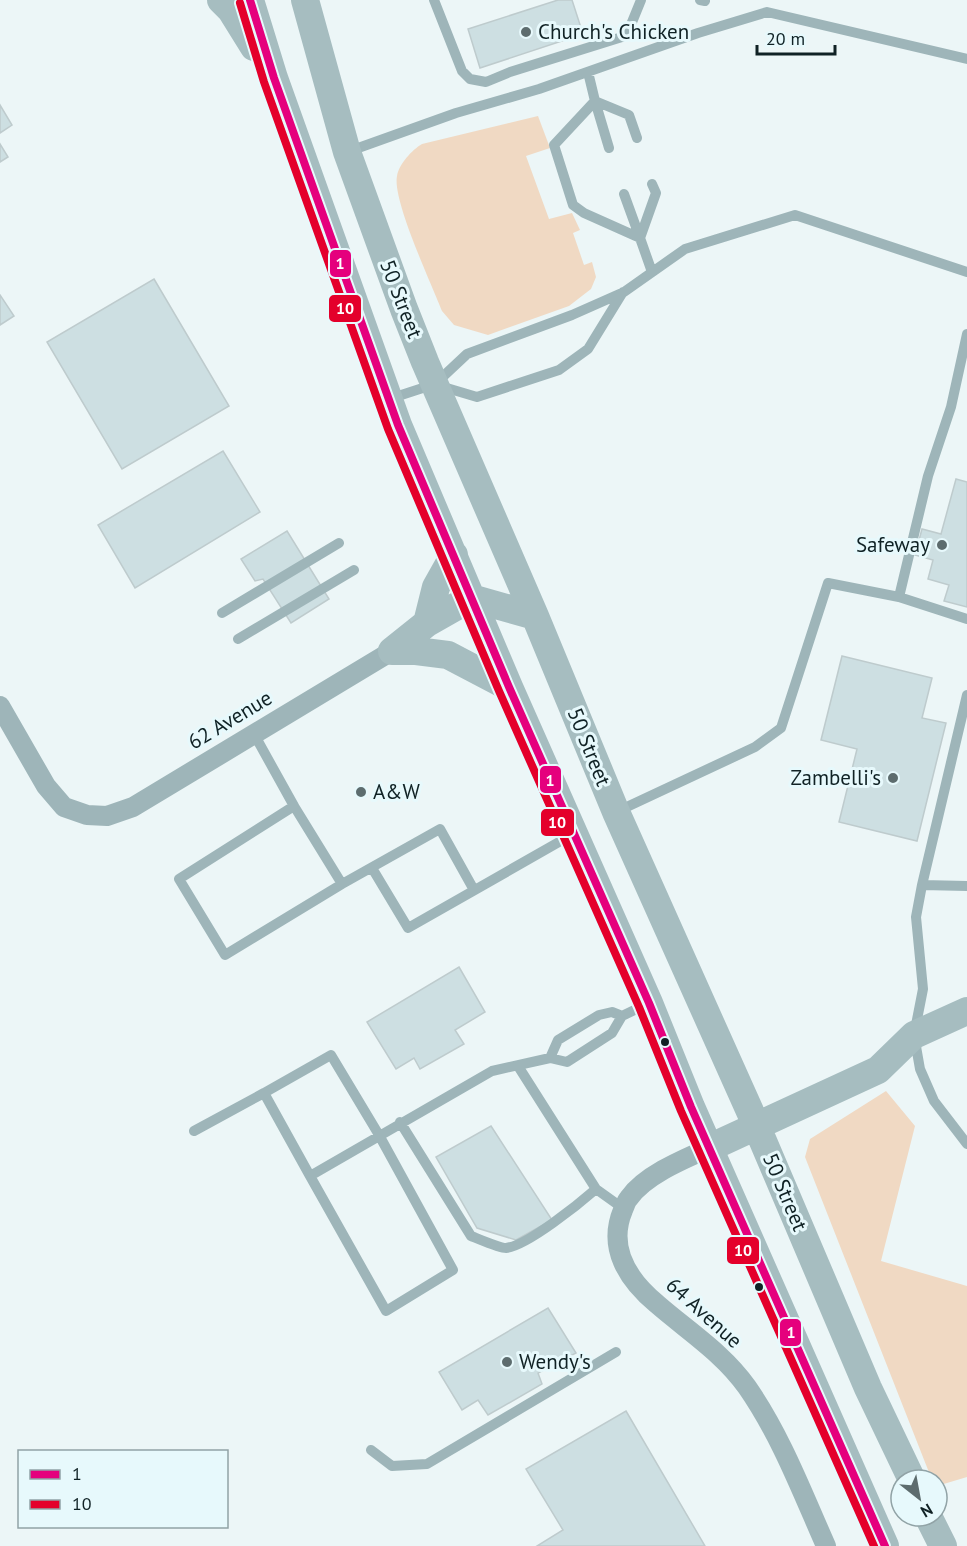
<svg xmlns="http://www.w3.org/2000/svg" width="967" height="1546" font-family="'PT Sans',sans-serif">
<style>
.green{fill:#f0d9c3}
.building{fill:#cddfe2;stroke:#becbcd;stroke-width:1.5}
.lines{fill:none;stroke-linecap:round;stroke-linejoin:round}
.service{stroke:#9eb5b9;stroke-width:10}
.minor{stroke:#9eb5b9;stroke-width:20}
.secondary{stroke:#a6bdc0;stroke-width:28}
.bus-1-casing{stroke:#e7f9fc;stroke-width:12}
.bus-2-casing{stroke:#e7f9fc;stroke-width:12}
.bus-1{stroke:#e5007d;stroke-width:8}
.bus-2{stroke:#e4002b;stroke-width:8}
.poi-dot{fill:#5d6c6e;stroke:#e7f9fc;stroke-width:2}
.bus-dot{fill:#102225;stroke:#e7f9fc;stroke-width:2}
.labels{text-anchor:middle;stroke-width:6;stroke-linejoin:round;paint-order:stroke}
.poi-label{font-size:21px;fill:#102225;stroke:#e7f9fc;text-anchor:start}
.street-label{font-size:21px;fill:#102225;stroke:#e7f9fc}
.line-badge{stroke:#e7f9fc;stroke-width:2}
.badge-label{font-size:16px;text-anchor:middle;font-weight:bold;fill:#fff}
</style>
<rect width="100%" height="100%" fill="#ecf6f7"/>
<path class="green" d="M538,116L550,148L526,156L549,219L572,213L580,230L573,233L584,265L592,262L596,277L591,289L569,306L488,335L454,325L442,311C432,285 392,200 397,176C399,164 412,150 422,144Z
M886,1091L915,1126L881,1261L967,1286V1477L937,1486V1480H932L805,1157L810,1139Z"/>
<path class="building" d="M558,0H572L583,34L480,68L468,29Z
M0,105L12,125L0,133Z
M0,144L8,157L0,162Z
M154,279L229,406L122,469L47,342Z
M0,295L14,316L0,325Z
M223,451L260,512L135,588L98,525Z
M956,479L967,482V607L944,601L949,585L928,579L933,560L915,555L922,529L941,534Z
M287,531L329,599L291,623L263,579L255,581L241,559Z
M842,656L932,678L922,718L946,723L917,841L839,822L857,749L821,740Z
M459,967L485,1012L455,1030L464,1044L420,1069L414,1058L396,1069L367,1022Z
M491,1126L552,1220L516,1240L477,1228L436,1157Z
M548,1308L576,1353L538,1373L542,1384L488,1415L478,1400L462,1410L439,1372Z
M626,1411L705,1546H537L563,1530L526,1469Z"/>
<g class="lines">
<path class="service" d="M434,0L462,71L470,79L486,82L510,72L622,37L628,32L641,0
M700,0L705,1
M588,72L595,101L554,145L573,205L584,213L640,238
M609,148L595,101L629,115L637,138
M347,152L456,113L539,89L698,33L767,12L967,59
M624,194L640,238
M652,272L640,238L656,193L652,184
M440,386L477,397L559,370L588,349L623,292
M389,399L435,384L467,354L572,315L624,292L685,249L795,215L967,272
M899,597L928,476L951,407L967,334
M222,613L339,543
M238,639L354,570
M967,695L922,885L916,917L923,989L914,1035L920,1069L934,1101L967,1144
M254,734L294,806L179,879L225,955L342,884L440,829L474,890
M294,806L342,884
M616,812L755,747L781,728L828,583L899,597L967,619
M372,868L408,928L573,834
M922,885L967,886
M550,1058L558,1040L599,1015L612,1012L622,1016
M518,1066L596,1189L624,1209
M400,1122L471,1236C479,1239 499,1248 506,1248C527,1246 580,1203 596,1189
M194,1131L264,1093
M310,1176L386,1311L453,1270L379,1135L331,1055L264,1093L310,1176L492,1071L550,1058L567,1062L612,1033L622,1016L649,1003
M371,1450L392,1466L427,1464L616,1352"/>
<path class="minor" d="M0,706L46,786L64,807L87,815L107,816L133,807L392,651
M709,1148C684,1159 645,1175 629,1198C626,1201 625,1206 623,1210C607,1248 628,1280 657,1304C688,1331 723,1353 747,1387C781,1436 802,1492 826,1546"/>
<path class="secondary" d="M221,0L231,10L254,47
M250,0L274,78L398,425L509,687L649,1003L691,1107L885,1546
M305,0L347,152L404,309L425,362L535,616L616,812L757,1127L868,1388L912,1480
M427,623L471,598L535,616
M392,651H416L448,655L509,687
M392,651L427,623L436,587L454,555
M709,1148L878,1070L914,1035L967,1011
M928,1516L943,1546"/>
<g class="bus-1-casing">
<path id="bus-1" d="M250,0L274,78L398,425L509,687L649,1003L691,1107L885,1546"/>
</g>
<g class="bus-2-casing">
<path id="bus-2" d="M240,3L264,82L388,429L499,691L639,1007L681,1111L874,1546"/>
</g>
<use href="#bus-1" class="bus-1"/>
<use href="#bus-2" class="bus-2"/>
</g>
<g class="poi-dot">
<circle cx="526" cy="32" r="6"/>
<circle cx="942" cy="545" r="6"/>
<circle cx="893" cy="778" r="6"/>
<circle cx="361" cy="792" r="6"/>
<circle cx="507" cy="1362" r="6"/>
</g>
<g class="bus-dot">
<circle cx="665" cy="1042" r="5"/>
<circle cx="759" cy="1287" r="5"/>
</g>
<g class="labels">
<g class="poi-label">
<text x="538" y="39">Church's Chicken</text>
<text x="930" y="552" text-anchor="end">Safeway</text>
<text x="881" y="785" text-anchor="end">Zambelli's</text>
<text x="373" y="799">A&amp;W</text>
<text x="519" y="1369">Wendy's</text>
</g>
<g class="street-label">
<text transform="translate(401 299) rotate(69)" y="7">50 Street</text>
<text transform="translate(230 720) rotate(-31)" y="7">62 Avenue</text>
<text transform="translate(589 747) rotate(68)" y="7">50 Street</text>
<text transform="translate(785 1192) rotate(67)" y="7">50 Street</text>
<text transform="translate(704 1313) rotate(42)" y="7">64 Avenue</text>
</g>
</g>
<g class="line-badge">
<rect x="329" y="249" width="23" height="29" rx="6" fill="#e5007d"/>
<rect x="328" y="294" width="34" height="29" rx="6" fill="#e4002b"/>
<rect x="539" y="765" width="23" height="29" rx="6" fill="#e5007d"/>
<rect x="540" y="808" width="35" height="29" rx="6" fill="#e4002b"/>
<rect x="726" y="1236" width="34" height="29" rx="6" fill="#e4002b"/>
<rect x="779" y="1318" width="23" height="29" rx="6" fill="#e5007d"/>
</g>
<g class="badge-label">
<text x="340" y="269">1</text>
<text x="345" y="314">10</text>
<text x="550" y="786">1</text>
<text x="557" y="828">10</text>
<text x="743" y="1256">10</text>
<text x="791" y="1338">1</text>
</g>
<rect x="18" y="1450" width="210" height="78" fill="#e7f9fc" stroke="#91a3a6" stroke-width="1.5"/>
<rect x="30" y="1470" width="30" height="9" fill="#e5007d" stroke="#91a3a6" stroke-width="1.5"/>
<text x="72" y="1480" font-size="18" fill="#102225">1</text>
<rect x="30" y="1500" width="30" height="9" fill="#e4002b" stroke="#91a3a6" stroke-width="1.5"/>
<text x="72" y="1510" font-size="18" fill="#102225">10</text>
<g transform="translate(919 1498) rotate(149)"><circle r="28" fill="#e7f9fc" stroke="#91a3a6" stroke-width="1.5"/>
<path d="M0-4.5L10 22L0 15L-10 22Z" fill="#5d6c6e"/>
<text y="-9" font-size="16" font-weight="bold" text-anchor="middle" fill="#102225">N</text>
</g>
<path d="M757 45v9h78v-9" fill="none" stroke="#102225" stroke-width="3"/>
<text x="766" y="45" font-size="18" fill="#102225" stroke="#e7f9fc" stroke-width="4.5" paint-order="stroke">20 m</text>
</svg>
